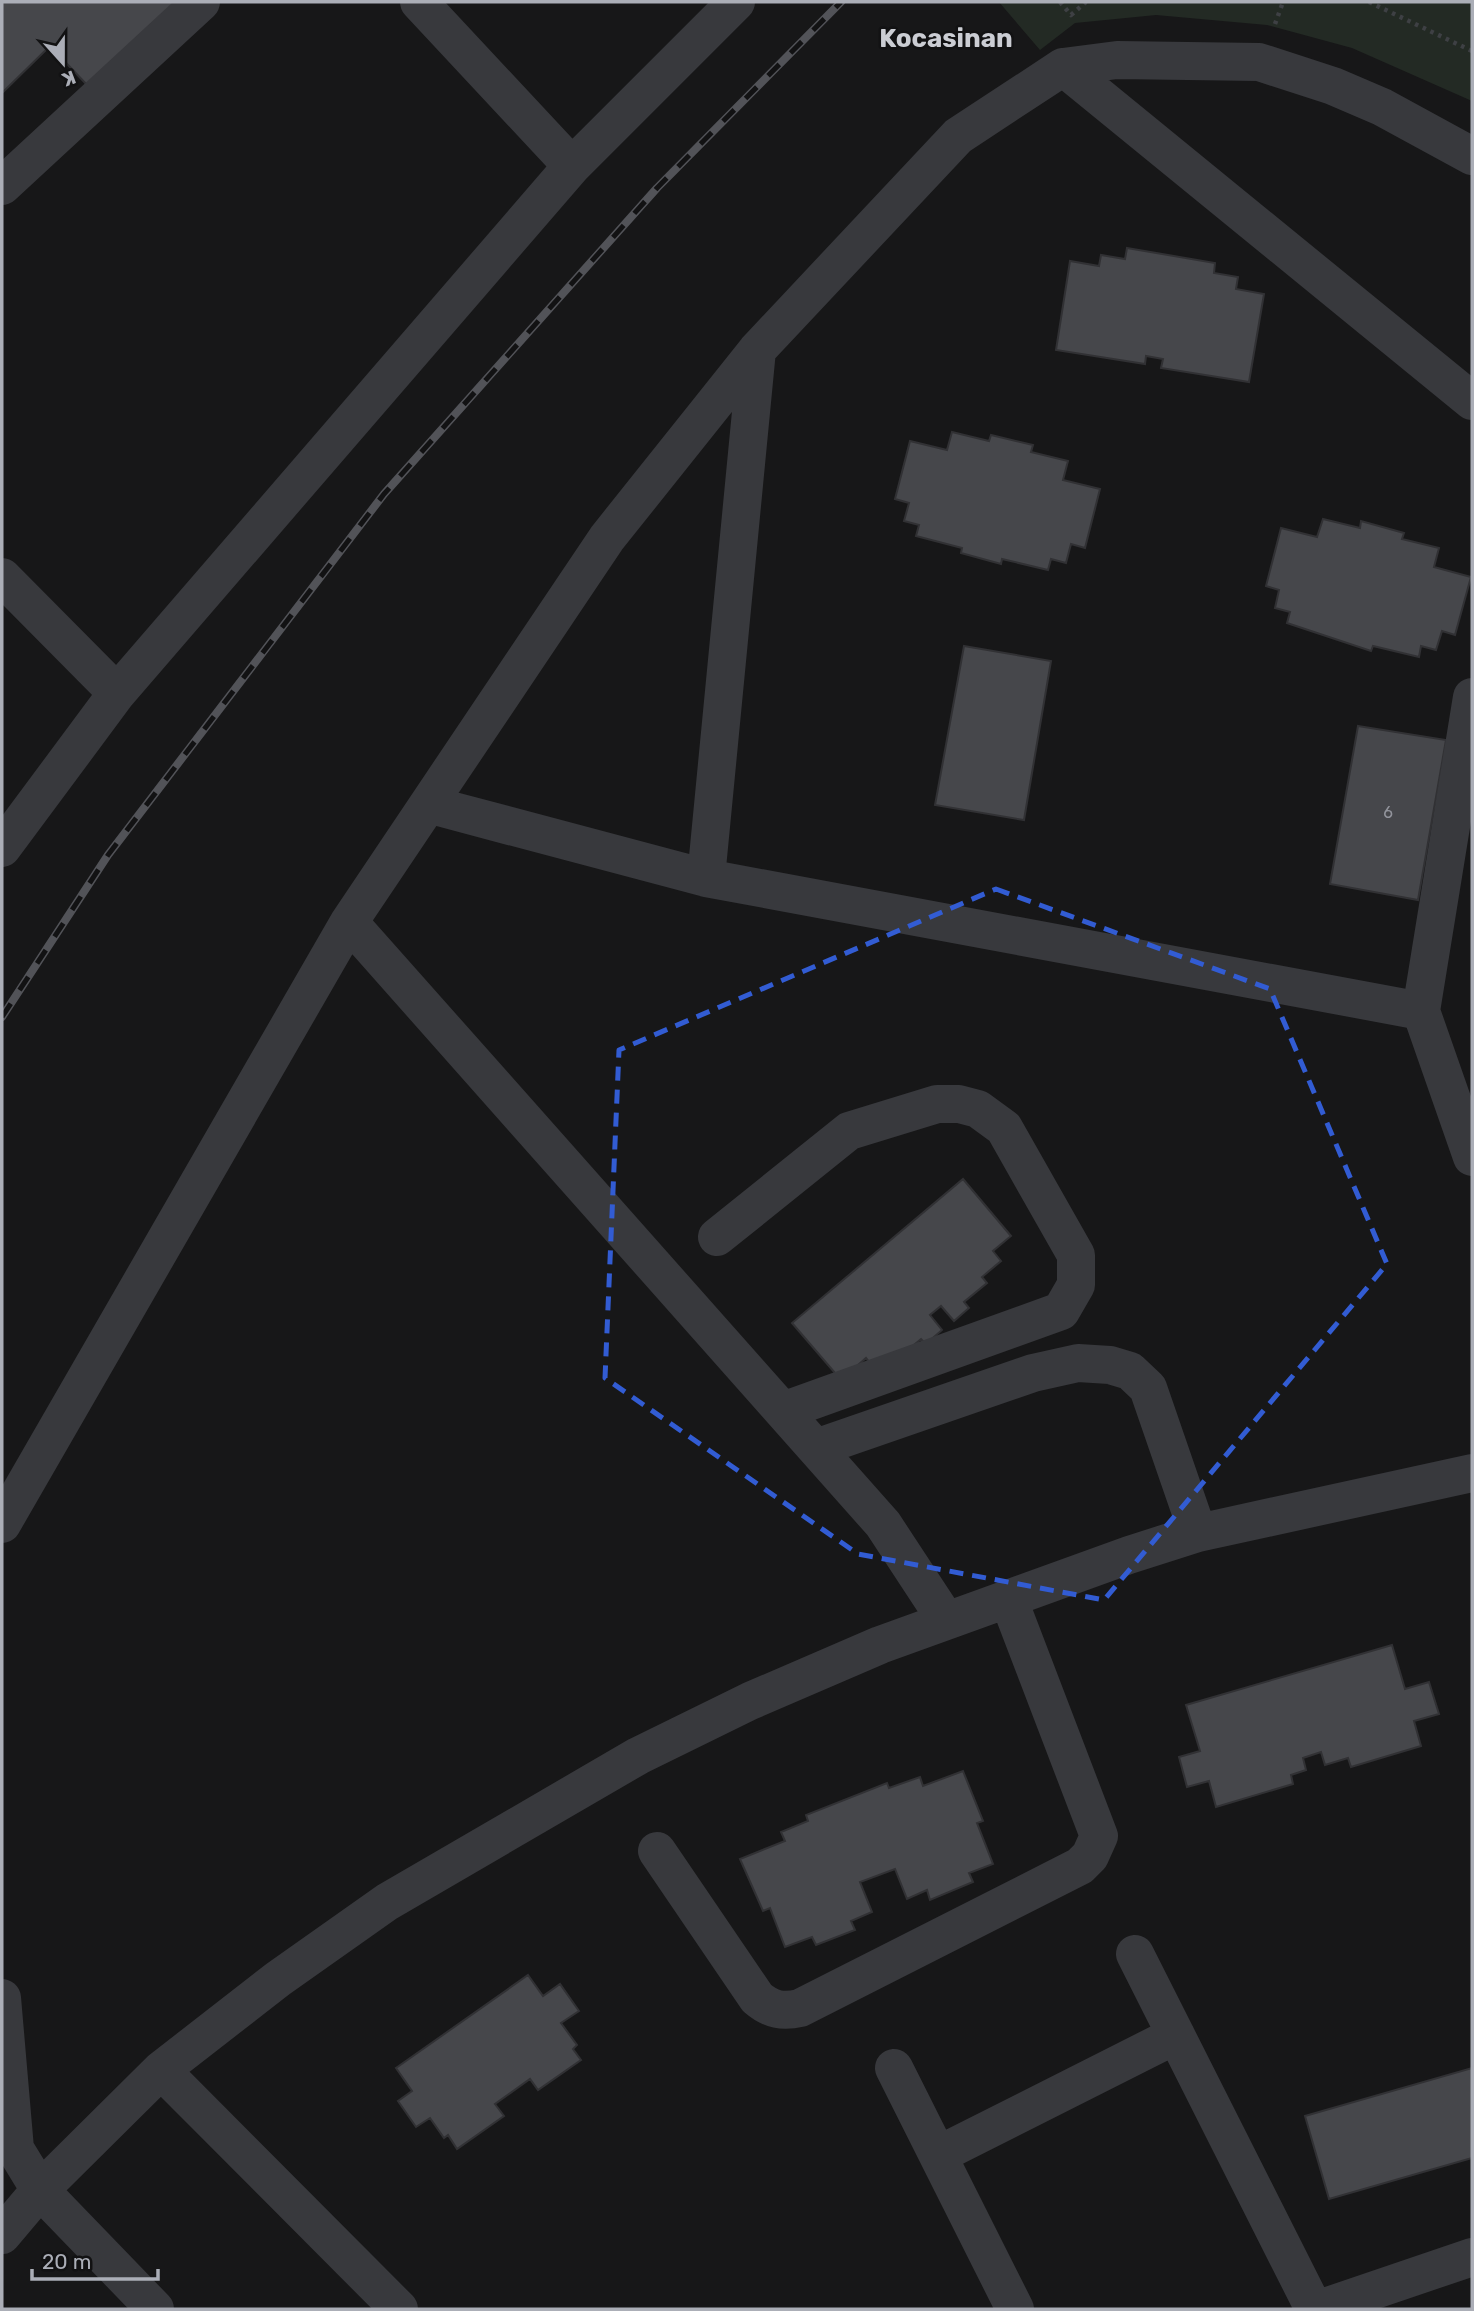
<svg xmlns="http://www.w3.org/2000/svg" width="1474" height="2311" font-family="Rubik,sans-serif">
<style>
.green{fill:#232a24}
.building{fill:#46474b;stroke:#313134;stroke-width:2}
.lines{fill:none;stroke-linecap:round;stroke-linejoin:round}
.path{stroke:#3e4044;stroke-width:4.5;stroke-dasharray:3.5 5;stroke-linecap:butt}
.minor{stroke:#38393d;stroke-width:38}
.rail-casing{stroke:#525358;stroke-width:8}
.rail{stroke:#121213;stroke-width:5;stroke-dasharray:16;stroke-linecap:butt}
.marked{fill:none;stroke:#325cd3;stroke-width:5;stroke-dasharray:14 9;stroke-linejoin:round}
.labels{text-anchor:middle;stroke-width:5;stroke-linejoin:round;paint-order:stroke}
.number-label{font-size:16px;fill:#92949c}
.district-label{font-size:26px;font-weight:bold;fill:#cbcdd3;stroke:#121213}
</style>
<rect width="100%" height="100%" fill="#171718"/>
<path class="green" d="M999,2H1472V101L1352,48L1267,25L1156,15L1075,23L1040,50Z"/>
<path class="building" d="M2,2H177L89,87L50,46L2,93Z
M1127,248L1215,263L1214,273L1238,277L1236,289L1264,294L1249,382L1161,368L1163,359L1146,356L1145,364L1056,350L1070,261L1099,266L1101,255L1125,259Z
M952,432L989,441L991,435L1033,445L1031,452L1068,461L1063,480L1100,489L1085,548L1071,544L1066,563L1051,559L1048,570L1002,559L1001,564L961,553L962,548L916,536L919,525L904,521L909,503L895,499L910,441L947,450Z
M1323,519L1360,528L1361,521L1404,533L1402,539L1439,548L1434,567L1471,577L1455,635L1442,631L1436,650L1421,646L1419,657L1373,646L1371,651L1287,623L1290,612L1275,608L1279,590L1266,586L1281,528L1317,537Z
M964,646L1051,661L1024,820L935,805Z
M1358,726L1446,740L1418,900L1330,884Z
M963,1179L1011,1236L993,1251L1001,1261L982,1277L987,1283L964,1302L969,1308L954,1321L941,1306L930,1315L942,1330L926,1344L921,1339L891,1364L874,1368L866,1358L841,1380L792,1323Z
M1392,1645L1405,1689L1429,1682L1439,1714L1414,1721L1421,1746L1351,1767L1348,1758L1325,1765L1321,1752L1303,1758L1306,1770L1291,1775L1293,1784L1216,1807L1209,1781L1187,1787L1179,1757L1200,1751L1186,1705Z
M963,1771L983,1821L977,1823L993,1864L969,1873L973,1882L930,1900L927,1890L907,1899L895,1869L860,1882L872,1912L851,1921L855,1930L816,1945L812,1937L785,1947L770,1908L763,1911L740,1859L785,1841L781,1832L808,1821L806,1815L887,1783L889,1788L920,1777L923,1786Z
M528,1975L543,1996L560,1984L579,2011L561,2023L577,2045L573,2049L581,2060L538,2090L530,2079L495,2104L504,2116L457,2149L448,2135L444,2138L430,2118L416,2127L398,2101L412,2091L396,2068Z
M1472,2068V2158L1329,2199L1305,2116Z"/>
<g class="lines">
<path class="path" d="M1060,2L1071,15L1086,2
M1369,2L1472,51
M1275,24L1283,2"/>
<path class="minor" d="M419,2L572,166
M1063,67L1472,401
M2,186L201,2
M2,577L117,693
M1472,697L1421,1011L1472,1157
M431,805L706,878L1421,1011
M2,848L117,693L572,166L736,2
M706,878L757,350
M349,922L883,1524L946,1620
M717,1237L849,1131L937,1104H959L978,1109L1004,1128L1076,1255V1285L1061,1311L783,1411
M816,1448L1033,1373L1078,1363L1110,1365L1130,1371L1148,1388L1198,1533
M2,1524L349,922L607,538L757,350L958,136L1063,67L1117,60L1259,62L1333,86L1382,107L1472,156
M657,1851L757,1998C771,2010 783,2012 800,2008L1080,1866L1090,1856L1099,1836L1008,1598
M1135,1954L1314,2309
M2,1998L15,2149L40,2190L155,2309
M894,2068L1015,2309
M161,2070L399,2309
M938,2155L1176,2035
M2,2235L40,2190L161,2070L278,1979L387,1902L638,1756L750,1701L880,1645L1129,1555L1198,1533L1472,1473
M1319,2309L1472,2257"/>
<g class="rail-casing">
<path id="rail" d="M2,1017L108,855L384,494L657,188L841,2"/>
</g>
<use href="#rail" class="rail"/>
</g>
<path class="marked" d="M996,889L1270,989L1387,1264L1104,1600L858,1554L605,1378L619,1050Z"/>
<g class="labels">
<g class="number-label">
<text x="1388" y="818">6</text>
</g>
<g class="district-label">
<text x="946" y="47">Kocasinan</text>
</g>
</g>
<rect width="1474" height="2311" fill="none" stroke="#abaeb7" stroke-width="7"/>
<g transform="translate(63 63) rotate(159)" stroke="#121213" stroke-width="5" paint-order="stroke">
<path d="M0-5L12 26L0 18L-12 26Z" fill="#abaeb7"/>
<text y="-10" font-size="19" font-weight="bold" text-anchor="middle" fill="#abaeb7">K</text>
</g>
<path d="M32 2269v10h126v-10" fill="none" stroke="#abaeb7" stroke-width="3.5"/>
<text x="42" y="2269" font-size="21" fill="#abaeb7" stroke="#121213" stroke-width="5" paint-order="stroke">20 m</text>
</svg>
